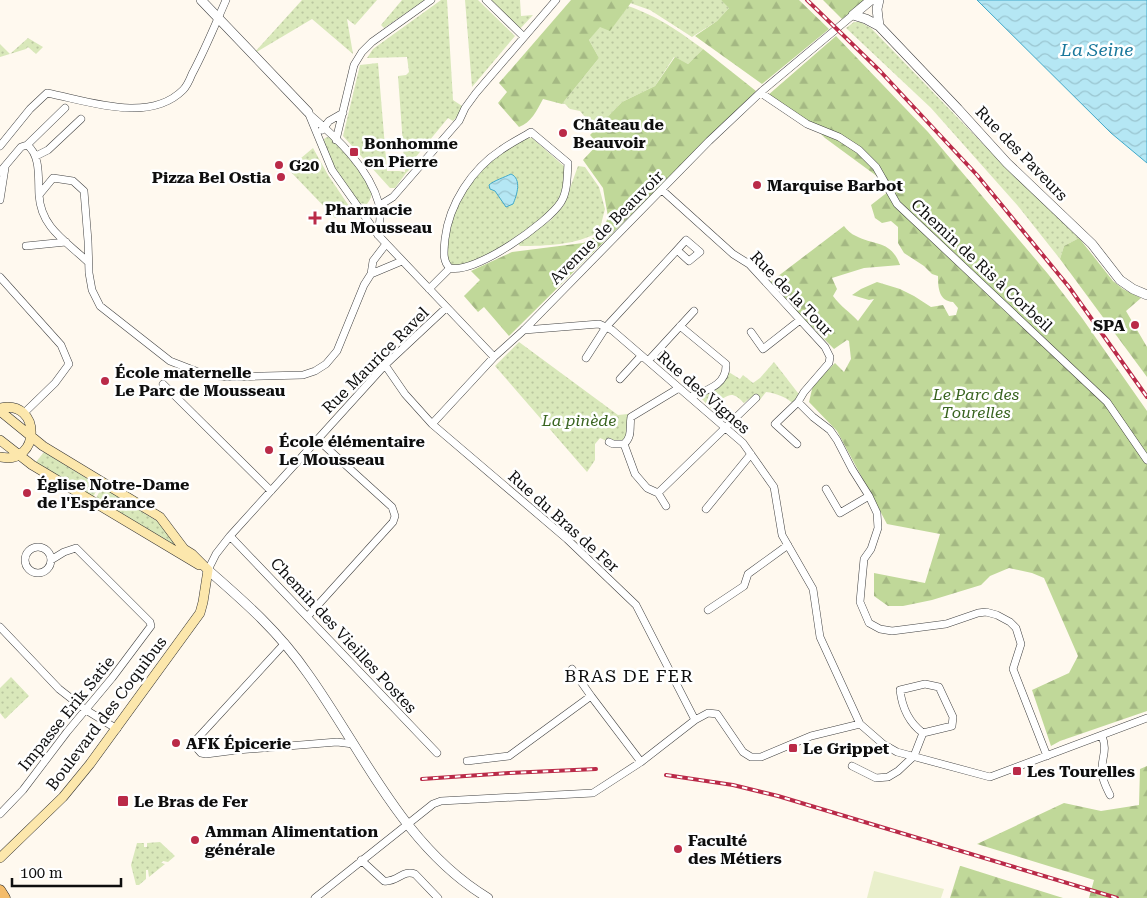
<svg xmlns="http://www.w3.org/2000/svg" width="1147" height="898" font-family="'Roboto Serif',serif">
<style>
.grass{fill:url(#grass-dots)}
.forest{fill:url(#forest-firs)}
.pitch{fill:#e9efcb}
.water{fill:url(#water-waves);stroke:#3fa8c9}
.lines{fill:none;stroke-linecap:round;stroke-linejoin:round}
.minor-casing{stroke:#414141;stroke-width:8}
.tertiary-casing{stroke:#414141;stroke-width:10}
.secondary-casing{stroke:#303030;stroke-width:10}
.primary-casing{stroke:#1f1f1f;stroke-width:11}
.minor{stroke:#fff;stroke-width:7}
.tertiary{stroke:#fff;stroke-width:9}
.secondary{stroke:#fce7ac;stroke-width:9}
.primary{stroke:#f4bc6a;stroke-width:10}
.rail-casing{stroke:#ba2a48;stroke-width:4}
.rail{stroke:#fff;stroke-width:2;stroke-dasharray:5.5;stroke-linecap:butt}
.poi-dot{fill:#ba2a48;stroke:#fff;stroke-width:2}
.labels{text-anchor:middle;stroke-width:5;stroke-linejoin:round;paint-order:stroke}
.poi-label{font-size:16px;font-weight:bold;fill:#0e0e0e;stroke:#fff;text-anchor:start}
.street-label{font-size:16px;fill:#0e0e0e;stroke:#fff}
.park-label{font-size:16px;font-style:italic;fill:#396420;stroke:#fff}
.water-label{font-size:18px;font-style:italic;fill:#1a789c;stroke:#fff}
.neighbourhood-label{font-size:18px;letter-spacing:1px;fill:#0e0e0e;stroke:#fff}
</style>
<defs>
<pattern id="grass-dots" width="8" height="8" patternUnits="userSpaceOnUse" patternTransform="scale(1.25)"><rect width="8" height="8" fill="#d9e8ba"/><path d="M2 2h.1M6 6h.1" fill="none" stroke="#b9c69f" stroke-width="1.8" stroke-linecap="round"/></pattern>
<pattern id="forest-firs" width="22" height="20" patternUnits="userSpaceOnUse" patternTransform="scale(1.25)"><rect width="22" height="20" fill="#c0d899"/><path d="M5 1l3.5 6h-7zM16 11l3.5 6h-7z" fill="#a4b883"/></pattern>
<pattern id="water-waves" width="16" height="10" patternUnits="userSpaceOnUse" patternTransform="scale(1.25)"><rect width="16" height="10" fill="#b5e7f4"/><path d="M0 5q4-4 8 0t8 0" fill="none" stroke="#9ac5d0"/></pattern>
</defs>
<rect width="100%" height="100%" fill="#fff9ef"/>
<path class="grass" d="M302,0H377L355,25L347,19L353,54L312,19L253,54Z
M402,0H425L384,28L381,25Z
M441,0H447L453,100L465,108L453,121L448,118L410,164L412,167L406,173L395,188H390L343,136L360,65L378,63L387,171H399L405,172L398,76L406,75L409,72L407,57L367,58L373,49Z
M465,0H478L515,36L472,87Z
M486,0H520L521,16L533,15L518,31Z
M633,0H721L730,7L717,21L692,37L650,10L630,3Z
M628,6C659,17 677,30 703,49L688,64L674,57L655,86L622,102L595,130L585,122V117L580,111L570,109L565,104H562L599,58L589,40L600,26L610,30Z
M854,22H860L871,28L1014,176L1079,238L1064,246L1060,259L1018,206L931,108L846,28Z
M28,38L43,47L36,54L28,47L26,49L0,57V44L10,54Z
M327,137L331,138C341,150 375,181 371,197C370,200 368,202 367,204L357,203C346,185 325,160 324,139Z
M532,138L565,167L566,184L553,213L484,259L450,268L444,252L445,236L466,183L487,161L520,139Z
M313,148L328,175L351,209L335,218L288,169Z
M578,166L585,167L599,187L605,209L599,232C576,245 546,246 520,246L518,244L519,242L551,220L564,205Z
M519,342L618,415L628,414L629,428L625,440L609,442L600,438L595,444V460L587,472L495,366Z
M774,362L798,393L802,396L795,405C788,398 776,393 766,392L759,401L756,398H750L744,403C731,390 729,395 715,404V410L713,411L702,399V392L714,387L727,371L740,379L743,375L753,383L760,378Z
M44,452L99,486L93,497L36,462Z
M102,487L160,523L171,540L180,548L96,498Z
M11,677L29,696L5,719L0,713V688Z
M160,842L175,856L168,862L163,861L161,863L165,864L149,877L148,870H146V879L139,885H136L131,865L137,843H144V847H147V843Z"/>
<path class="forest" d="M571,0H633L610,31L600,27L589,40L599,58L562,104L543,99C537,110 531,123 519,127L498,103L507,92L499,83Z
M721,0H799L829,29L762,84L695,36L717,21L729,8Z
M823,0H865L842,19Z
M836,36L928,132L1048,274L1082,318L1147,411V711L1060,741L1051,746L1032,690L1069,673L1078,656L1044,578L1032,573L1009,568L990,576L981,585L932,600L903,606H888L874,596V573L925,583L940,534L887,524L837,431L809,402L813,385L835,363L844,372L851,359L849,341L847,340L834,349L769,283L844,226C847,230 851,234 856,236C875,246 891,240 900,265L864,268L832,278L837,289L833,296C840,306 850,312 858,321L874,299L869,300L852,295L861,289L877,282L900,289L914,296L931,307L943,305L949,316L956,315L958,308L953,302C939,301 938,288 938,276L932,274L924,266L904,253L898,243V227L891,221L882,223L875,218L871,205L893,188L825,138L807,120L767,96Z
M703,49L756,91L509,336L484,307L478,312L464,296L480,280L471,271L512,252L583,243L602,233L608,217L603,188L583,160L598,144L590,135L622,102L655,86L675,57L688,64Z
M1079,238L1113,281L1123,289L1141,298L1126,311L1147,347V377L1060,259L1064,246Z
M1147,766V898H1089L1094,880L977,844L1064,803L1101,811L1139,805L1140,769Z
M960,866H961L1063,898H950Z"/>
<path class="pitch" d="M874,871L944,889L941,898H867Z"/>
<path class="water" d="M977,0H1147V163L1111,133Z
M511,174C522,179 517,195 513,204L506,207L495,191L490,189L489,185C493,181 505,177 511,174Z"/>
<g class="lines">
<g class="minor-casing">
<path id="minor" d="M486,0L524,37
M761,93L807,124L839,137L859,150L876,167L897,204L1107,402L1147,460
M308,112L332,170L378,235L494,357
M309,114C337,138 369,168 379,204C382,213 379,226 378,235
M322,130L329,121L343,113
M531,132L568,163C567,175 568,191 561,202C548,223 475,274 450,268C442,261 444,250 445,239C449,204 472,169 501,150C511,143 521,138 531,132Z
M336,140L354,65L362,52L372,42L431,0
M27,145L65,108
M0,146L30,109L47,93C88,101 149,124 183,90C187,86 190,79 192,74C205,50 215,25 226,0
M36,156L48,150L81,119
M0,172L21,147L27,145C41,155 38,179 39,195
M662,190L733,254L749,264L825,347L830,357L829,363L804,392L798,402L813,417L830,430L837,440L852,469L869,496L877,513L878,528L871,549L864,559L862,580L860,602L869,623L880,629L892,631L946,624L978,613L986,612L997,615L1010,622L1016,628L1021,644L1013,669L1047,756
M0,200L5,168
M380,205L393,197L459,121L465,108L476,93L556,0
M26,246L66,242
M88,262C66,241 41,228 39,195L53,178L73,181L84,191L88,241L89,273L92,290L100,306L170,361L206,375L229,377L303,375L315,371L326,364L337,351L364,285L371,274L373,261L386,244
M371,274L402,261
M0,277L61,345L69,364L55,383L24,413
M429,289L450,268
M680,326L726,364C727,385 707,390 690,397
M524,330L599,324L612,330L743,443L774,487L782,535L813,589L820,637L860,724
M751,332L763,349L800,320
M586,358L606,327L677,250L686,240L700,252L689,261L677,250
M648,361L694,311
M385,365L405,394L432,424L567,539L636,605L695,720
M620,379L641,356
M163,384L271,491
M432,424L494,357L524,330L709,141L762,91L853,15
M609,442L613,444H624
M797,444L775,424L798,402
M826,489L840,513L869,496
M658,493L756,398
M666,506L658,493L647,488L635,474L624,444C633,436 629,427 631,417L679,388
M706,509L751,454
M230,536L437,753
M25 560a13 13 0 1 1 26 0a13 13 0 1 1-26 0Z
M208,570L216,554L230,536L385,365L446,308
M708,610L744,586L748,574L788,545
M308,616L393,522L395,516L392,507L317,439
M0,627L59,689L86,710L117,729
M285,643L195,741L194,745L201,753L206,754L237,750L337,742L353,744
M572,669L591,696
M1102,736C1108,751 1101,758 1102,772C1102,780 1107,789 1110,795
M467,761L509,756L591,696L641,762
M852,766L876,778L888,777L898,771L914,756L923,733L952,726L953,717L939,687L925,684L900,690C902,707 908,722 923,733
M0,814L23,790L67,732L112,678L151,626L150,622L76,548L64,552L51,560
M361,860L384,881C397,883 403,869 415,874L438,898
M315,898L433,804L441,801L593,793L641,762L695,720L708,713L717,714L743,752L751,757H761L811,736L860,724L883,744L897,752L990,777L1147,718"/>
</g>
<g class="tertiary-casing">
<path id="tertiary" d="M201,0L308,112
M853,15L866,19L879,26L958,109L1007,163L1092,244L1120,280L1133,289L1147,295
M853,15L871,0
M879,26L877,9L879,0
M208,570C246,603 279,632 308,674C363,751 403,847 488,898"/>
</g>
<g class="secondary-casing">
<path id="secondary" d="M0,408C42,399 41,466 0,457
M0,411L43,446L160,517L184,549L192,554L208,570
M0,440L32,465L199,565
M0,858L63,797L90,764L200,613L203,602L208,570"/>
</g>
<g class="primary-casing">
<path id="primary" d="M0,890L5,898"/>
</g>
<use href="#minor" class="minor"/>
<use href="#tertiary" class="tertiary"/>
<use href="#secondary" class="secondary"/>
<use href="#primary" class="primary"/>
<g class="rail-casing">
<path id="rail" d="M807,0L880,71L977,175L1069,287L1147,397
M666,775L733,785L778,796L1117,898
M422,779L509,773L596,769"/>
</g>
<use href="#rail" class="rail"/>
</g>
<g class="poi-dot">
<circle cx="563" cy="133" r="5"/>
<rect x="349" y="147" width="10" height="10" rx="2.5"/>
<circle cx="279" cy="165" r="5"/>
<circle cx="281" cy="177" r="5"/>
<circle cx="757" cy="185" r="5"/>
<path d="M312.5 210.5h5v5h5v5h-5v5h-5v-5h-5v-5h5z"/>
<circle cx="1135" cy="325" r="5"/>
<circle cx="105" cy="381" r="5"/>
<circle cx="269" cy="450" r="5"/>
<circle cx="27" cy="493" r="5"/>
<circle cx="176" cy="743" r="5"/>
<rect x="788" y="743" width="10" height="10" rx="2.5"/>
<rect x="1012" y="766" width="10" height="10" rx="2.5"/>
<rect x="117" y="795" width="12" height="12" rx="2.5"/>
<circle cx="195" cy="840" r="5"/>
<circle cx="678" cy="849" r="5"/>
</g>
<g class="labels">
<g class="poi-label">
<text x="573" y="130">Château de<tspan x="573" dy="18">Beauvoir</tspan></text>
<text x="364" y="149">Bonhomme<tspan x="364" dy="18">en Pierre</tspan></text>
<text x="289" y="171">G20</text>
<text x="271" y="183" text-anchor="end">Pizza Bel Ostia</text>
<text x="767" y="191">Marquise Barbot</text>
<text x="325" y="215">Pharmacie<tspan x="325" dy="18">du Mousseau</tspan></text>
<text x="1125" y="331" text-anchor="end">SPA</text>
<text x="115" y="378">École maternelle<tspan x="115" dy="18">Le Parc de Mousseau</tspan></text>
<text x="279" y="447">École élémentaire<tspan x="279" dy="18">Le Mousseau</tspan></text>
<text x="37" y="490">Église Notre-Dame<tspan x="37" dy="18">de l'Espérance</tspan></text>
<text x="186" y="749">AFK Épicerie</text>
<text x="803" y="754">Le Grippet</text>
<text x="1027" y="777">Les Tourelles</text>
<text x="134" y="807">Le Bras de Fer</text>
<text x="205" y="837">Amman Alimentation<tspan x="205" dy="18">générale</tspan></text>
<text x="688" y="846">Faculté<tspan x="688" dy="18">des Métiers</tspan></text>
</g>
<g class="street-label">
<text transform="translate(1022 153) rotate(46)" y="6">Rue des Paveurs</text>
<text transform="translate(606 227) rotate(-45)" y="6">Avenue de Beauvoir</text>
<text transform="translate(982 265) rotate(43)" y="6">Chemin de Ris à Corbeil</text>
<text transform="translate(792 293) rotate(46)" y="6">Rue de la Tour</text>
<text transform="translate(375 360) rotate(-45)" y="6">Rue Maurice Ravel</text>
<text transform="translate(704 392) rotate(41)" y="6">Rue des Vignes</text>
<text transform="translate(564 521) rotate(42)" y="6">Rue du Bras de Fer</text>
<text transform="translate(344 635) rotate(47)" y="6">Chemin des Vieilles Postes</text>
<text transform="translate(66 713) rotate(-51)" y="6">Impasse Erik Satie</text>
<text transform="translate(106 713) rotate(-53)" y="6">Boulevard des Coquibus</text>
</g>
<g class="park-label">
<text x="976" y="400">Le Parc des<tspan x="976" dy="18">Tourelles</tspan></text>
<text x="579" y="426">La pinède</text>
</g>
<g class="water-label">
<text x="1097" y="56">La Seine</text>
</g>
<g class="neighbourhood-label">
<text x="629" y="682">BRAS DE FER</text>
</g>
</g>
<path d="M12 878v8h109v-8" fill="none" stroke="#0e0e0e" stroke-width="2.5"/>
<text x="20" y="878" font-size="15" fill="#0e0e0e" stroke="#ffffff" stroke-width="4" paint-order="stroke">100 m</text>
</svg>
